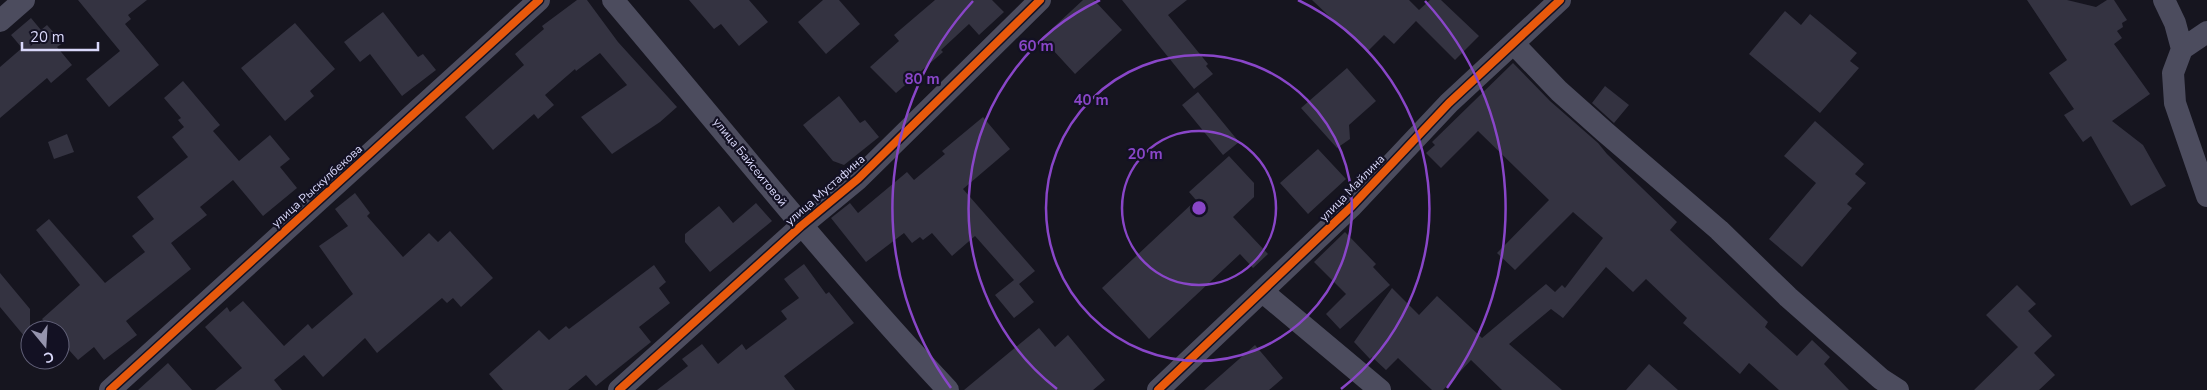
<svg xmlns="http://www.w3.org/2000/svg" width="2207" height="390" font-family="'Nunito Sans',sans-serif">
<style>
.building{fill:#343341}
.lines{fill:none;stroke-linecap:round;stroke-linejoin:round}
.minor{stroke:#4c4c5e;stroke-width:22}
.cycleway-casing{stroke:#131123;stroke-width:11}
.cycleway{stroke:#e8590c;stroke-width:8}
.ring{fill:none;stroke:#8946c8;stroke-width:2.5}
.labels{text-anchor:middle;stroke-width:4.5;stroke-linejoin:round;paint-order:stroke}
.street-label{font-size:12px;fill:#d9d8fa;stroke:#131123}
.centre{fill:#8946c8;stroke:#131123;stroke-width:2.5}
.ring-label{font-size:15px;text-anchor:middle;font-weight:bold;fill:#8946c8;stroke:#131123;stroke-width:4.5;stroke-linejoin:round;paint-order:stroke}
</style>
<rect width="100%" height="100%" fill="#16151f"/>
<path class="building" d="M78,0H147L128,15L131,19L125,24L159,65L109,107L86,79L120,51Z
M577,0H587L618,42L677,107L660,122L612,154L581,117L627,85L600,53L576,71L575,69L545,95L554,105L538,119L534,114L493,150L465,117L524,65L515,54L544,29L542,26Z
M689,0H749L768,22L739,46L721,24L714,29Z
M823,0H839L860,24L826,54L798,22Z
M935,0H992L1004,12L979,35L969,24L941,50L943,52L896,93L870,67L899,41L894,35Z
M1083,0H1094L1122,30L1075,74L1042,38Z
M1122,0H1187L1168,15L1208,64L1206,66L1213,74L1194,89Z
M1312,0H1409L1419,10L1430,0H1441L1479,36L1455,60L1416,21L1394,44L1384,35L1367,52Z
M2027,0H2067L2096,7L2107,0H2114L2127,20L2122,23L2123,27L2117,31L2122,38L2114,44L2150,94L2112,121L2143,145L2166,186L2131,206L2091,136L2083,142L2064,115L2074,109L2049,73L2067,60Z
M1785,11L1801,25L1810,14L1857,53L1850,61L1859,68L1820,113L1749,54Z
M383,12L418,57L423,54L436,70L402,96L370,54L360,62L344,42Z
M31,18L41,30L47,25L63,43L57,47L72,65L51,83L47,78L0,118V67L22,48L11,35Z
M295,23L335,69L310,91L314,96L285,121L241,68Z
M1513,63L1550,101L1598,143L1607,154L1677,222L1670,230L1768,322L1765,327L1797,356L1812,340L1830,357L1824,364L1849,390H1779L1749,363L1740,374L1683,323L1687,318L1646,279L1633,292L1606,267L1563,318L1551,309L1509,344L1562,390H1502L1471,360L1443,390H1432L1398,358L1386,370L1372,357L1370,359L1354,342L1392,288L1419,315L1437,296L1482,338L1546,284L1555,292L1562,285L1565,288L1603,238L1573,212L1515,270L1497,253L1549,200L1478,131L1441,168L1426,153L1435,145L1432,142Z
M1347,68L1376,101L1349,125L1350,139L1337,148L1301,108Z
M183,81L220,125L213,131L239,161L270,135L290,159L280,167L297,188L263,216L233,180L200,207L207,215L171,243L191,269L126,321L137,335L104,360L94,347L78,360L60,340V330H51L42,319L80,285L36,230L49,219L105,283L145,252L132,236L154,219L137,197L188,157L172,137L184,127L178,120L181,118L164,98Z
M1605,86L1629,105L1614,123L1592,103Z
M1198,92L1239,142L1223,155L1182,105Z
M839,96L860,123L865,120L879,137L844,165L833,161L803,125Z
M983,117L1010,149L963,189L1035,271L1019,284L1034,302L1014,318L995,295L1014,280L975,236L952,256L932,233L923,240L920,237L912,243L904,233L866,262L831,218L850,203L858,213L907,172L914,180L945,154L942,151Z
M1815,121L1864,164L1855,174L1866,183L1847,204L1852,208L1802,267L1769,239L1816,183L1784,156Z
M67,134L74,152L54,159L48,142Z
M1318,149L1346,179L1308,214L1280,183Z
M1229,156L1254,183V197L1233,217L1268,254L1253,268L1240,254L1149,339L1102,288L1196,200L1189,192Z
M355,193L370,213L367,216L403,257L429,233L438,242L450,231L493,278L461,307L453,298L447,303L442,298L377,353L365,338L323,377L304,355L274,380L282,390H215L242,368L205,327L227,307L230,312L243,301L284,346L308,324L312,329L353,294L319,246L348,226L335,209Z
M756,203L772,221L710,272L685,242V234L719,206L733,223Z
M1345,232L1376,264L1373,267L1390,285L1340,329L1326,314L1346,294L1314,262Z
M804,264L826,294L829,292L854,323L784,376L795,390H657L688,366L682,359L702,344L718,364L742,344L746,350L787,319L781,311L799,298L784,279Z
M654,265L666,282L659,288L670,303L639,327L651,342L596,386L586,375L568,390H503L489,374L539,330L549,340L566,326L569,329Z
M0,273L30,309V343L0,307Z
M2017,285L2036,304L2028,311L2052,336L2034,353L2055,375L2039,390H1974L2018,347L1986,315Z
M1039,328L1055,347L1068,335L1105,380L1093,390H964Z
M1255,345L1283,378L1269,390H1204Z
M168,363L192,390H138Z
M1649,364L1678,390H1626Z"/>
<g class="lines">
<path class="minor" d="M613,0C724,131 831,265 948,390
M2164,0L2175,23L2182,49L2173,73L2175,103L2207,196
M0,21L24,0
M1514,44L1559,91L1605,132L1719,230L1788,297L1881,379L1898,390
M2182,49L2207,32
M1263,292L1380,390
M110,390L539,0
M619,390L801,226L858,179L1040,0
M1158,390L1352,206L1449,103L1560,0"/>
<g class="cycleway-casing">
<path id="cycleway" d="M110,390L539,0
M619,390L801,226L858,179L1040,0
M1158,390L1352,206L1449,103L1560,0"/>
</g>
<use href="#cycleway" class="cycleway"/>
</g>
<g class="ring">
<circle cx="1199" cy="208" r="77"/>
<circle cx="1199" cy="208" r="153"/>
<path d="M1057 389A230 230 0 0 1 1100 0M1298 0A230 230 0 0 1 1341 389"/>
<path d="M951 388A306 306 0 0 1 973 1M1425 1A306 306 0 0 1 1447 388"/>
</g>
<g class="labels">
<g class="street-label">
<text transform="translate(750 162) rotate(51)" y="4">улица Байсеитовой</text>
<text transform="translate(317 186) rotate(-42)" y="4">улица Рыскулбекова</text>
<text transform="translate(1352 188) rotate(-46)" y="4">улица Майлина</text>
<text transform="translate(825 190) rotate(-41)" y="4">улица Мустафина</text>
</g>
</g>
<circle cx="1199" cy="208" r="8" class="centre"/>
<g class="ring-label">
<text x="1036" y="51">60 m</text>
<text x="922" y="84">80 m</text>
<text x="1091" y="105">40 m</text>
<text x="1145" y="159">20 m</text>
</g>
<g transform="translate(45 345) rotate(162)"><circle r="24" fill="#131123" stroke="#626179"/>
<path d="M0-4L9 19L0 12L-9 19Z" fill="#9594ad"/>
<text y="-8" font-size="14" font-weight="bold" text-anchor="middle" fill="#d9d8fa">С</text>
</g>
<path d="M22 42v8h76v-8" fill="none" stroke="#d9d8fa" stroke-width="2.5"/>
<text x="30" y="42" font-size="15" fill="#d9d8fa" stroke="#131123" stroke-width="4" paint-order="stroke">20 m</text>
</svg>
